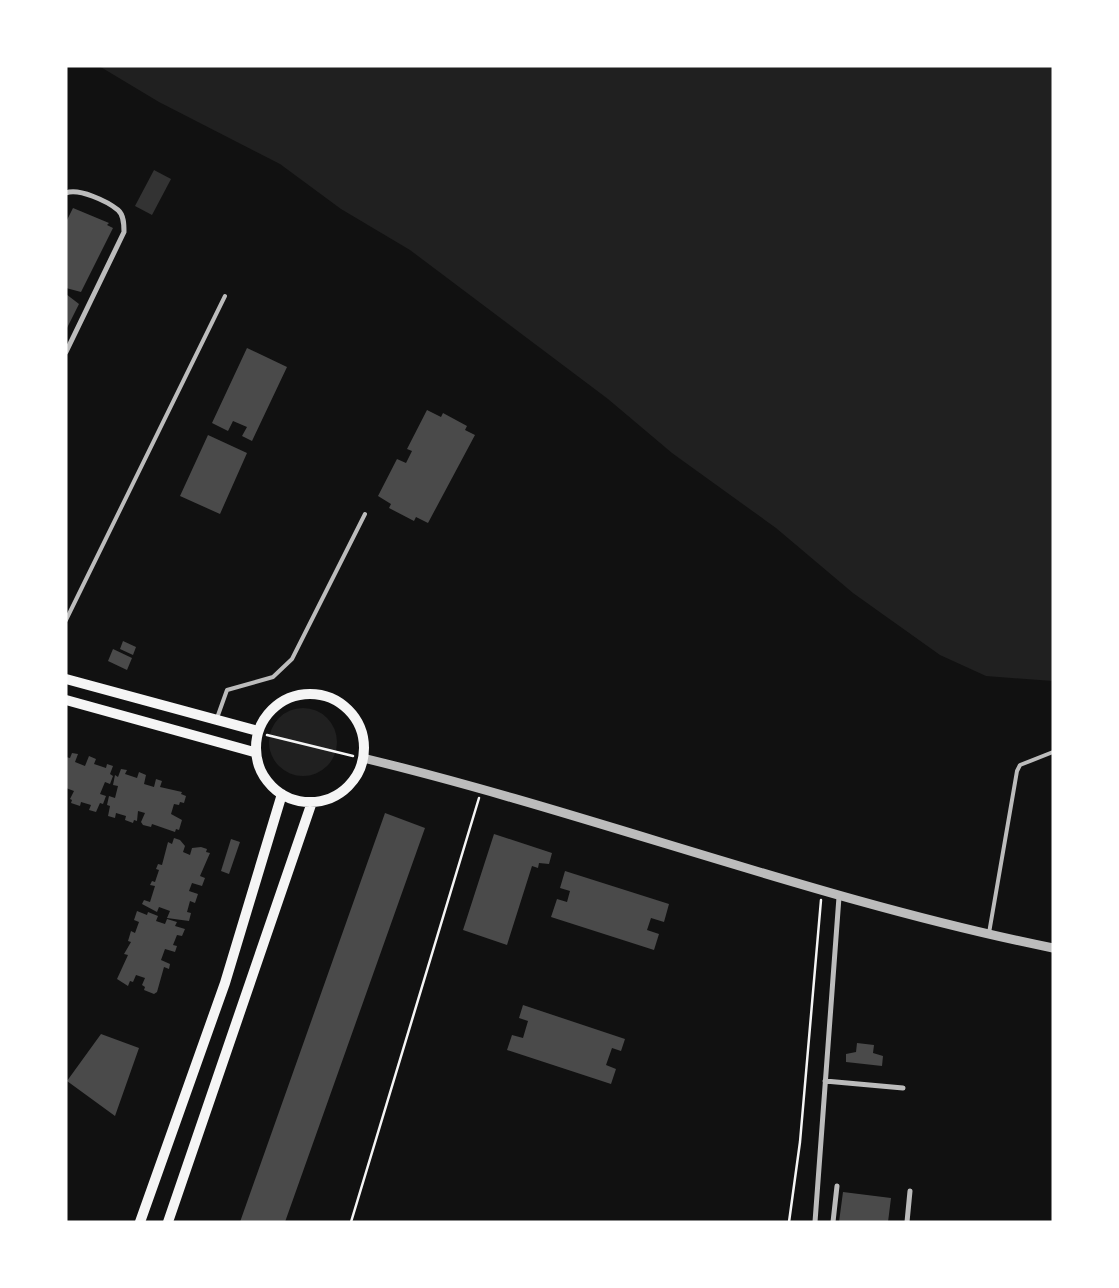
<svg xmlns="http://www.w3.org/2000/svg" width="1119" height="1288" font-family="Barlow,sans-serif">
<style>
.green{fill:#202020}
.water{fill:#333}
.building{fill:#4a4a4a}
.lines{fill:none;stroke-linecap:round;stroke-linejoin:round}
.path{stroke:#f5f5f5;stroke-width:2.5}
.service{stroke:#bcbcbc;stroke-width:4}
.minor{stroke:#bcbcbc;stroke-width:5}
.tertiary{stroke:#bcbcbc;stroke-width:9}
.secondary{stroke:#f5f5f5;stroke-width:10}
</style>
<rect width="100%" height="100%" fill="#111"/>
<path class="green" d="M99,66H1053V681L986,676L940,655L853,593L776,528L672,453L608,399L410,250L341,209L280,164L159,102Z
M269 742a34 34 0 1 1 68 0a34 34 0 1 1-68 0Z"/>
<path class="water" d="M154,170L171,179L152,215L135,206Z"/>
<path class="building" d="M73,208L109,223L107,225L113,228L81,292L66,288V222Z
M66,294L79,304L66,330Z
M247,348L287,367L252,441L242,436L247,427L233,421L228,431L212,423Z
M427,410L441,417L443,413L467,426L465,430L475,435L428,523L416,517L414,521L389,508L391,504L378,496L397,459L406,463L412,451L407,449Z
M208,435L247,453L220,514L180,496Z
M123,641L136,647L133,655L120,649Z
M113,649L132,658L127,670L108,661Z
M72,753L78,754L75,762L85,766L89,756L96,759L94,764L106,768L107,764L113,766L110,774L113,776L110,784L105,782L100,794L106,796L103,804L100,803L96,812L89,810L91,805L81,802L80,806L71,803L72,800L70,799L74,791L66,788V757L70,758Z
M121,769L127,770L125,774L137,778L139,772L146,775L144,784L154,787L156,779L162,781L160,787L182,792L181,794L186,796L184,803L180,802L179,805L174,804L171,814L182,820L179,830L176,829L175,832L152,824L151,827L143,825L141,822L145,813L138,811L137,821L134,820L133,823L125,820L126,816L116,813L115,818L108,816L110,806L107,805L109,796L115,798L118,786L113,785L115,775L118,777Z
M385,813L425,828L285,1222H240Z
M494,834L552,853L549,864L539,863L538,868L532,866L507,945L463,930Z
M174,838L180,840L185,846L183,852L190,855L192,848L201,847L207,849L206,852L210,853L200,876L205,878L202,886L192,883L189,891L198,894L195,903L190,901L187,912L191,913L189,921L167,918L170,911L159,907L157,912L142,904L144,900L150,902L155,886L150,885L152,881L155,882L159,870L156,869L158,864L162,865L168,842L172,844Z
M231,839L240,842L229,874L221,871Z
M565,871L669,904L664,922L651,918L647,930L659,934L654,950L551,917L557,899L567,902L570,891L560,888Z
M137,911L147,915L148,912L158,916L156,921L165,924L167,919L177,922L175,926L185,929L182,936L177,935L173,945L177,946L175,952L165,949L161,960L170,964L169,969L164,967L157,992L154,994L144,990L145,987L142,985L145,978L136,975L133,982L130,981L128,986L117,979L128,955L124,954L131,942L128,941L131,931L135,933L139,922L134,920Z
M523,1005L625,1039L621,1051L612,1048L606,1065L616,1069L611,1084L507,1050L512,1035L523,1038L528,1021L519,1018Z
M101,1034L139,1048L115,1116L67,1081Z
M857,1043L874,1045L873,1053L883,1056L882,1066L846,1062V1054L856,1052Z
M843,1192L891,1198L888,1222H839Z"/>
<g class="lines">
<path class="path" d="M267,735L353,756
M351,1222L479,798
M789,1222L800,1142L821,900"/>
<path class="service" d="M66,620L225,296
M217,718L227,690L273,677L292,659L365,514
M989,933L1017,771L1020,765L1053,752"/>
<path class="minor" d="M66,193C79,188 107,201 118,210C124,215 124,225 124,232L66,352
M825,1081L903,1088
M815,1222L839,897
M833,1222L837,1186
M907,1222L910,1191"/>
<path class="tertiary" d="M363,758C595,814 819,901 1053,948"/>
<path class="secondary" d="M66,679L258,731
M256 748a54 54 0 1 1 108 0a54 54 0 1 1-108 0Z
M66,700L254,752
M140,1222L225,983L282,794
M168,1222L312,802"/>
</g>
<rect width="1119" height="1288" fill="none" stroke="#ffffff" stroke-width="135"/>
</svg>
